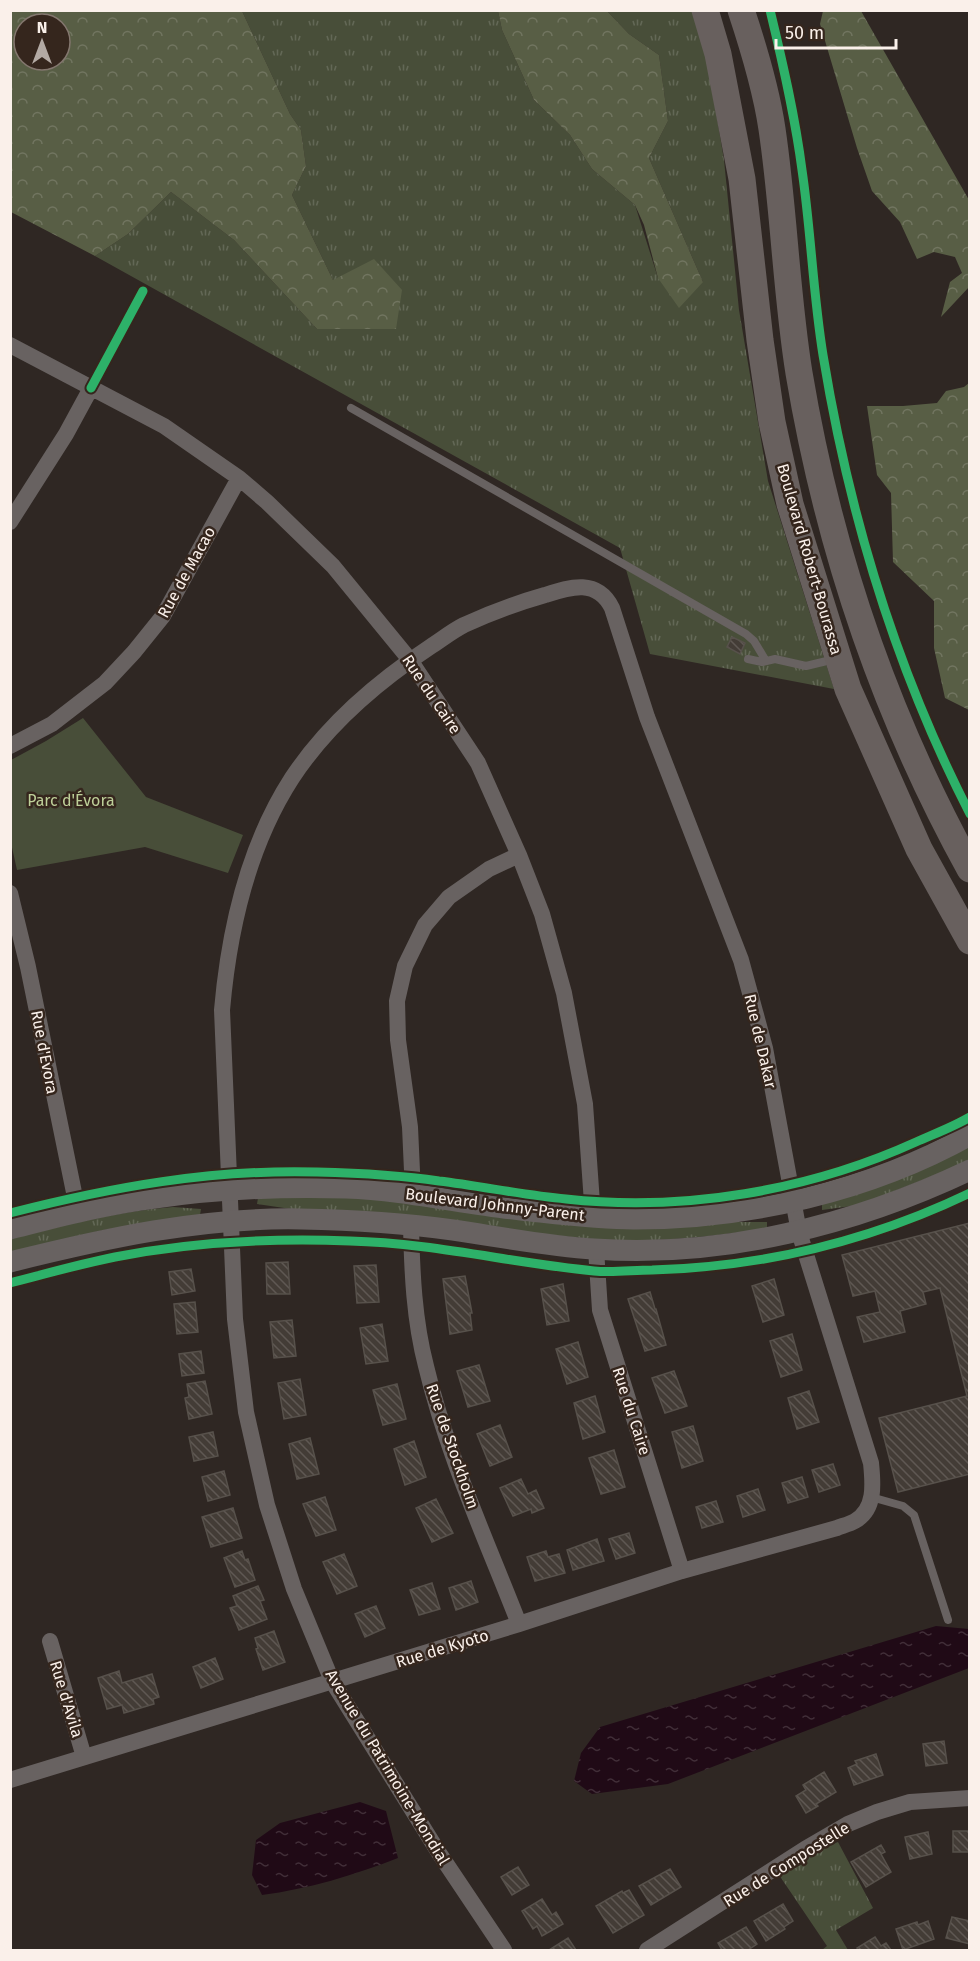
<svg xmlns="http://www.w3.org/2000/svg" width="980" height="1961" font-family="'Fira Sans',sans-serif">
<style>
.grass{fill:url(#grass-tufts)}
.forest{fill:url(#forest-crowns);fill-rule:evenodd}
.park{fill:#484e39}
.water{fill:url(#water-ripples)}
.building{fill:url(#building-back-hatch);stroke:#57514b;stroke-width:1.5}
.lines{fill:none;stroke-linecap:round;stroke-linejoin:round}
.service{stroke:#686261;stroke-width:8}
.minor{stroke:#686261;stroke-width:16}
.tertiary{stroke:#686261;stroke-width:21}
.trunk{stroke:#68605e;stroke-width:27}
.cycleway-casing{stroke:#35261d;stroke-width:13}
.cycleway{stroke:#2db169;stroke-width:9}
.labels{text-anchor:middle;stroke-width:5;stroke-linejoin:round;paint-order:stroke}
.street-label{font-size:16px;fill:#faf0ea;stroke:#35261d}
.park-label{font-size:16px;fill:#bed099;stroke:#35261d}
</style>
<defs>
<pattern id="grass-tufts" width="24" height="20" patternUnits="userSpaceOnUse" patternTransform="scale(1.5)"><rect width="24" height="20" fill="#484e39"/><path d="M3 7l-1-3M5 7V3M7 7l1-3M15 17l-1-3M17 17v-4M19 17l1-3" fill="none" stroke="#636856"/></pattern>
<pattern id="forest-crowns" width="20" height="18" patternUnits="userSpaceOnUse" patternTransform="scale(1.5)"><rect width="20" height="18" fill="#585e45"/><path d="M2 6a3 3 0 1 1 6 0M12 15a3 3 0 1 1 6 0" fill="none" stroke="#717560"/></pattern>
<pattern id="water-ripples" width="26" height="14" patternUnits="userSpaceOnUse" patternTransform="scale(1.5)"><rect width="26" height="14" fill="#200a16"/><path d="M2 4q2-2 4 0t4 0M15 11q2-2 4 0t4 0" fill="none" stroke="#412e38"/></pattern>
<pattern id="building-back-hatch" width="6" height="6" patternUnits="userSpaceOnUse" patternTransform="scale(1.5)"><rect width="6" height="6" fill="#433c36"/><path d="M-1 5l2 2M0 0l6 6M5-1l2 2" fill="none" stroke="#5f5853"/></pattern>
</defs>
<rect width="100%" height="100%" fill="#2f2723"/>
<path class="grass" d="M242,11H498L502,30L534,100L570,135L592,169L635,205L658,278L703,282L649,158L668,121L659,55L629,34L607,11H696L701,22L724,160L739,310L768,481L834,689L650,654L620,548L95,256L128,234L171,192L234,240L317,329L333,280L292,195L306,166L301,130L290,114Z
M969,1145V1160L953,1168L859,1205L822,1210V1203Z
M258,1198H362L722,1222H767V1228C715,1237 664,1241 612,1241L291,1209L257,1204Z
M173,1207L201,1209L200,1215L104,1230L11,1252V1239C64,1225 118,1211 173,1207Z
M838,1842L873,1908L836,1930L848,1950H822L827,1946L775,1869Z"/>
<path class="forest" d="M10,11H242L290,114L301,130L306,166L292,195L333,280L374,259L402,290L396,329H317L234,240L171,192L128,234L95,256L11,212ZM24,24H60V60H24Z
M498,11H607L629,34L659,55L668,121L649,158L703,282L679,308L658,278L644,225L635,205L592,169L570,135L534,100L502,30Z
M823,11H861L969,200V287L941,317L950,282L962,273L955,257L934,252L917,259L900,222L872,191L857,148L820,24Z
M969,383V710L945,698L934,648V601L893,562L891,493L877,475L867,406H903L937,403L946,391L964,387Z"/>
<path class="park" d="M83,718L146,797L243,835L228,873L145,847L17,870L11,843V760L46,741Z"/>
<path class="water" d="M936,1626L969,1629V1668L668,1784L592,1794L574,1781L581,1753L600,1727Z
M360,1802L386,1811L398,1858C355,1875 308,1889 262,1895L252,1875L256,1840L280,1823Z"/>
<path class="building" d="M732,637L745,643L740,654L727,647Z
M970,1223V1474L898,1492L879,1418L967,1396L940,1288L923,1292L926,1304L900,1311L905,1332L864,1342L857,1317L880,1312L875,1291L853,1296L842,1255Z
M288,1262L290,1294H267L266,1263Z
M376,1265L379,1302L357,1303L354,1266Z
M191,1269L195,1291L172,1295L169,1272Z
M465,1276L472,1313H470L472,1330L450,1334L443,1279Z
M774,1279L784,1315L763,1322L752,1286Z
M563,1284L569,1321L547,1325L541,1289Z
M650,1292L655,1309H656L666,1345L645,1351L628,1299Z
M195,1302L198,1332L177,1334L174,1304Z
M292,1320L296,1356L274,1358L270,1322Z
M382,1324L388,1361L366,1364L360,1328Z
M792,1334L802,1370L781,1377L770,1341Z
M578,1342L588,1377L567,1384L556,1349Z
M201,1351L204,1373L182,1376L179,1354Z
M479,1365L490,1401L468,1407L457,1371Z
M674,1371L687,1406L665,1413L652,1378Z
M300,1379L306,1415L284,1419L278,1383Z
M205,1381L212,1414L189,1419L185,1398L189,1397L187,1384Z
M397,1384L406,1419L383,1425L373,1390Z
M809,1391L819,1422L797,1429L788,1398Z
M595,1396L605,1432L583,1439L574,1403Z
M500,1425L512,1457L490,1466L477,1434Z
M693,1426L703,1461L682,1468L672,1432Z
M213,1432L218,1456L194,1461L189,1437Z
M310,1438L319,1474L297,1479L289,1444Z
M414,1441L426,1477L405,1485L394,1449Z
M614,1450L625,1487L601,1494L589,1458Z
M833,1464L840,1485L819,1492L812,1470Z
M224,1471L230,1495L208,1501L202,1477Z
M802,1477L808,1497L788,1503L782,1483Z
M521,1479L528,1494L536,1490L544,1508L532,1513L531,1509L513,1516L500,1488Z
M758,1489L765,1510L743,1517L737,1496Z
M325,1497L336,1530L316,1536L303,1504Z
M436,1499L453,1533L432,1542L416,1508Z
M716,1501L723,1522L702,1528L696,1507Z
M233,1508L242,1538L211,1547L202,1517Z
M629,1533L635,1553L616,1559L609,1539Z
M597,1539L604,1561L573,1570L567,1550Z
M242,1551L245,1560L248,1559L255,1580L235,1587L224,1558Z
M546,1551L548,1557L559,1554L565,1573L535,1581L527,1557Z
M344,1554L357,1586L337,1594L323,1562Z
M471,1581L478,1602L456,1610L449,1588Z
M432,1583L440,1609L419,1615L410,1590Z
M258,1586L264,1600L260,1601L267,1619L239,1630L230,1608L237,1606L233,1596Z
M376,1606L385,1628L365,1637L355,1614Z
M274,1631L285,1662L263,1670L256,1649L258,1648L255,1638Z
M215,1658L223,1679L201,1688L193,1667Z
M119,1671L122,1683L152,1674L159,1697L153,1699L154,1704L124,1713L122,1705L107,1709L98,1678Z
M944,1741L947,1763L926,1766L923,1744Z
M876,1754L883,1775L854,1785L848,1768L857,1764L855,1761Z
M824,1772L836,1792L816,1804L818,1806L806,1813L796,1796L806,1790L803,1785Z
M953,1831H970V1852H953Z
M928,1832L932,1854L910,1859L905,1837Z
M881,1845L885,1852L881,1854L891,1872L866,1887L851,1862Z
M518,1867L529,1885L512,1895L501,1877Z
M670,1869L681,1887L651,1905L639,1886Z
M629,1890L644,1915L613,1933L596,1906L622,1891L623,1893Z
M542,1899L552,1915L556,1912L563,1924L542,1936L537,1926L533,1929L522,1911Z
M783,1904L793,1921L784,1927L785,1929L766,1941L754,1921Z
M952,1917L970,1921V1944L946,1938Z
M928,1921L934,1939L903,1950L896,1929L917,1922L918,1925Z
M746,1927L757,1944L748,1950H722L718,1943Z
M875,1937L881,1946L886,1943L891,1950H858L857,1948Z
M568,1938L576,1950H549Z"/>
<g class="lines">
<path class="service" d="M351,408L746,634L754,641L766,661
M748,659L762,662L775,659L806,666L835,659
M871,1497L903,1506L914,1515L948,1620"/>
<path class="minor" d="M10,345L164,426L239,478L267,502L333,566L410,660L478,763L519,855L542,914L564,993L585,1104L593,1217
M10,522L66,434L91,388
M10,746L52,724L105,683L134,652L163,616L239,478
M10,893L28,967L78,1212
M413,1193L410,1127L398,1040L397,1001L405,966L425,925L449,897L489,869L519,855
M411,1225C412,1272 414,1320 426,1366C447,1455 486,1539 519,1624
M596,1249L600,1310L682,1571
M50,1641L84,1757
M10,1780L519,1624L682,1571L837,1528C842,1526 850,1524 855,1521C876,1509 873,1483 871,1463L799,1232L765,1048L741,960L647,717L612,608C597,578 570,587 545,595C517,603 490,613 464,625C452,631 441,640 430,647C377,682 327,725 292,778C248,846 229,930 222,1010L235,1319L246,1412L267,1505L294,1589L332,1681L439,1853L504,1950
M647,1950L805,1849L848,1824L877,1812L910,1802L970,1798"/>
<path class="tertiary" d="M10,1229C58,1217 106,1204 155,1198C218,1189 282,1186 346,1188C405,1190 463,1204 521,1210C559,1214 597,1219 634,1219C748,1219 870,1191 970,1135
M10,1262C106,1238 202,1217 301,1219C352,1220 402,1223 453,1230C500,1237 546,1246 594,1249C723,1258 854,1225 970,1170"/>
<path class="trunk" d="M705,10L718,54L742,179L760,340L772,422L790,504L848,689L919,849L970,941
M741,10C754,49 766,88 772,129C784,210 786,292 799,373C828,546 885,715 970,869"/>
<g class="cycleway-casing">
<path id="cycleway" d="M770,10C783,64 795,116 802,170C811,231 813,294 823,355C849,514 896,670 970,814
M91,388L143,291
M10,1213C112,1187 211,1169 317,1172C358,1173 399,1175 439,1181C481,1186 523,1195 566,1199C684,1212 808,1191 916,1142C934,1134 953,1127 970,1117
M10,1283C45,1274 80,1264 115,1257C192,1242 272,1238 350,1241C432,1243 512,1263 594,1271C613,1273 633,1270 652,1270C763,1267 870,1241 970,1193"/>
</g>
<use href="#cycleway" class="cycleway"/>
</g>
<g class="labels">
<g class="street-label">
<text transform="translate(810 559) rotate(74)" y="6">Boulevard Robert-Bourassa</text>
<text transform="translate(186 572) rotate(-61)" y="6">Rue de Macao</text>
<text transform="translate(432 694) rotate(56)" y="6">Rue du Caire</text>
<text transform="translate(761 1041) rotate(77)" y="6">Rue de Dakar</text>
<text transform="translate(45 1052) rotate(79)" y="6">Rue d'Evora</text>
<text transform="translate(495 1204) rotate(7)" y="6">Boulevard Johnny-Parent</text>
<text transform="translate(632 1411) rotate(72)" y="6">Rue du Caire</text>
<text transform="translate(453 1446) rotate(71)" y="6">Rue de Stockholm</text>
<text transform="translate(442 1648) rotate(-17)" y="6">Rue de Kyoto</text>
<text transform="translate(67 1699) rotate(73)" y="6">Rue d'Avila</text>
<text transform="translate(388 1767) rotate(59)" y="6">Avenue du Patrimoine-Mondial</text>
<text transform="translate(786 1864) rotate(-32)" y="6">Rue de Compostelle</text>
</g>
<g class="park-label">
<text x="71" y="806">Parc d'Évora</text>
</g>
</g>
<rect width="980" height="1961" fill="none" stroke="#faf0ea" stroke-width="24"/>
<g transform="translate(42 42)"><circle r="28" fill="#35261d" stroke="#84776f" stroke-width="1.5"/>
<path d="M0-4.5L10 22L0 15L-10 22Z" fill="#b3aaa4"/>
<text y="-9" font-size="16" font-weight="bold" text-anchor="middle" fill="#faf0ea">N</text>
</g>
<path d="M776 39v9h120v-9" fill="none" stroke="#faf0ea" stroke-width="3"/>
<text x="785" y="39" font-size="18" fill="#faf0ea" stroke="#35261d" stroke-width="4.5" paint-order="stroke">50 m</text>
</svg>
